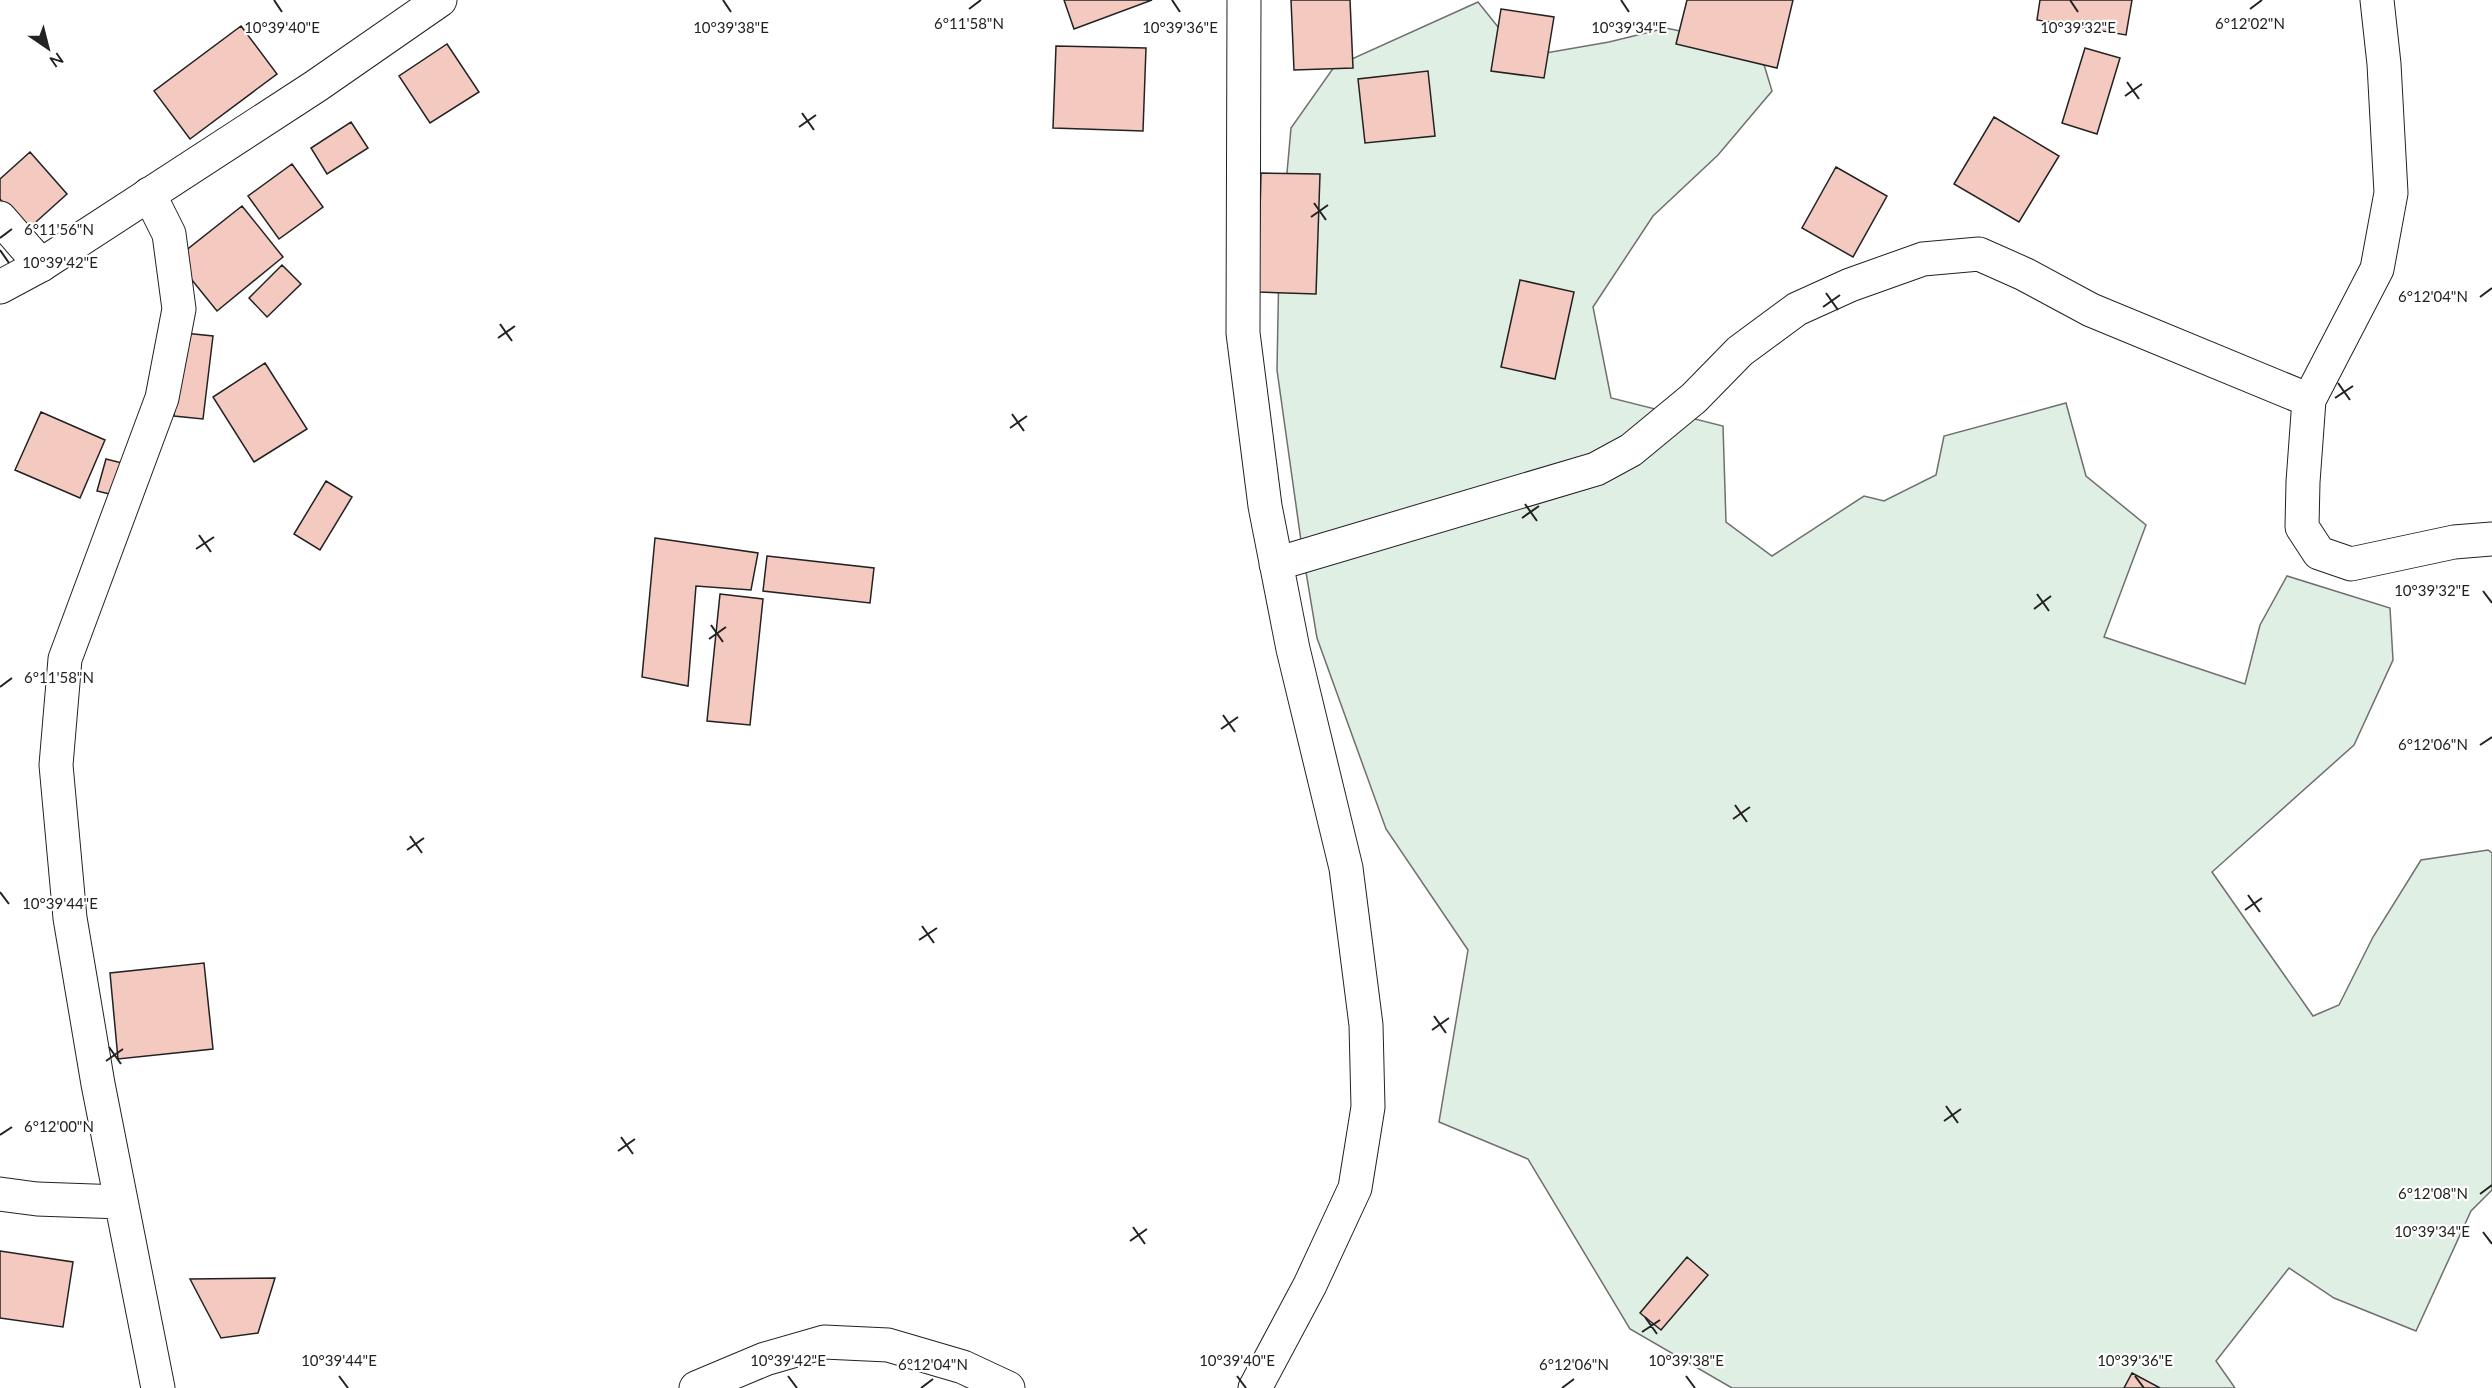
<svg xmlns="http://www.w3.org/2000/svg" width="2492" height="1388" font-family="Lato,sans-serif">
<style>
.green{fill:#e0efe3;stroke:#6f6f6f;stroke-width:1.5}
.building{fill:#f3c9c0;stroke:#222;stroke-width:1.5}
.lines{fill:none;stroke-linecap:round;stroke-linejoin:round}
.minor-casing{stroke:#222;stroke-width:35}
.tertiary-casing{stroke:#222;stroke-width:35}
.minor{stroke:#fff;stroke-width:33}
.tertiary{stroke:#fff;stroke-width:33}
.ticks{fill:none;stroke:#222;stroke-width:2}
.ticks-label{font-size:15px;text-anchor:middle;fill:#222;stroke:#fff;stroke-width:4.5;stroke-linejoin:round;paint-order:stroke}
</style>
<rect width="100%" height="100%" fill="#fff"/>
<path class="green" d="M1478,2L1522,57L1609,42L1666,28L1759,48L1772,91L1718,155L1653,216L1593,307L1611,398L1723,426L1726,522L1772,556L1864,496L1884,501L1936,475L1944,436L2066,403L2086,476L2146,525L2104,637L2245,684L2260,625L2287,576L2390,608L2393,660L2354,745L2212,872L2313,1016L2339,1005L2373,937L2421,860L2488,850L2492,853V1190L2471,1211L2416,1331L2334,1298L2289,1268L2216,1361L2235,1388H1732L1630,1329L1528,1159L1439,1122L1468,950L1386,829L1317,638L1302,548L1277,370L1279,262L1291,128L1334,67Z"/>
<path class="building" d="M1064,0H1152L1074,29Z
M1291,0H1350L1353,68L1294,70Z
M1687,0H1793L1777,68L1676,44Z
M2040,0H2132L2126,35L2037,20Z
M1501,9L1554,17L1544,78L1491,71Z
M241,26L277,74L190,139L154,91Z
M447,44L479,92L430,123L399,76Z
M1056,46L1146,48L1143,131L1053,128Z
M2085,48L2120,58L2097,134L2062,123Z
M1428,71L1435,136L1365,143L1358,79Z
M1994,117L2059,156L2019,222L1954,184Z
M351,122L368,148L327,174L311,148Z
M30,152L67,194L27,230L0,199V179Z
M292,164L323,207L279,239L248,196Z
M1836,167L1887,196L1853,257L1802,228Z
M1261,173L1320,174L1316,294L1258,292Z
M242,206L283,257L217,311L175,259Z
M282,265L301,284L267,317L249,298Z
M1520,280L1574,292L1555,379L1501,367Z
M184,333L213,336L203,419L174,416Z
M265,363L307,429L254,462L213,397Z
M41,412L105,440L80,498L15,470Z
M106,459L126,464L118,496L97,491Z
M326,481L352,497L320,550L294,534Z
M655,538L758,553L751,590L696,586L688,686L642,677Z
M767,556L874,568L870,603L763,591Z
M720,594L763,599L750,725L707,721Z
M204,963L213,1049L118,1059L110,973Z
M0,1251L73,1262L63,1327L0,1318Z
M1687,1257L1708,1275L1661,1330L1640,1313Z
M275,1278L258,1333L221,1338L190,1279Z
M2132,1373L2160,1388H2124Z"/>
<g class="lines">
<g class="minor-casing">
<path id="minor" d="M1244,0L1243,333L1265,506L1293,649L1346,868L1366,1025L1368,1107L1355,1188L1310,1285L1255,1388
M2377,0L2384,64L2391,193L2377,269L2309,400L2303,482L2302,527L2319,553L2351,564L2454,542L2492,539
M149,194L169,234L179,309L162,398L65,659L56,765L70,918L98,1084L158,1388
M0,218L41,265
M1276,564L1596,469L1631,450L1694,398L1740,351L1797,309L1850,285L1923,259L1979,254L2024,274L2091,310L2309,400
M0,1194L37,1199L121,1202
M696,1388L765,1359L824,1342L888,1345L963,1367L1008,1388"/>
</g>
<g class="tertiary-casing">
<path id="tertiary" d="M0,287L41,265L316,86L440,0"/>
</g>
<use href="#minor" class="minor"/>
<use href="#tertiary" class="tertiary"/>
</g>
<path class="ticks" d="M274,0L282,12M723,0L731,12M1172,0L1180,12M1621,0L1629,12M2070,0L2078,12M969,9L981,0M2250,9L2262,0M2127,82L2139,99M2125,96L2142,84M802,113L814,130M799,127L816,115M1314,203L1326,220M1311,217L1328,205M0,238L12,229M0,250L9,263M1826,293L1838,310M2480,297L2492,288M1823,307L1840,295M500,324L512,341M498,338L515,326M2338,383L2350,400M2335,398L2353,386M1012,414L1024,431M1010,428L1027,416M1525,504L1537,521M1522,518L1539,506M199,535L211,552M196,549L214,537M2483,591L2492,603M2037,594L2049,611M2034,609L2051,596M711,625L723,642M709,639L726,627M0,687L12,678M1223,715L1235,732M1221,729L1238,717M2480,745L2492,737M1735,805L1747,822M1733,819L1750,807M410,836L422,853M407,850L424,838M0,892L9,904M2248,895L2260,912M2245,910L2262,898M922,926L934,943M919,940L937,928M1434,1016L1446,1033M1432,1030L1449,1018M109,1047L121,1064M106,1061L123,1049M1946,1106L1958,1123M1944,1121L1961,1109M0,1135L12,1127M621,1137L633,1154M618,1151L635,1139M2480,1194L2492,1185M1133,1227L1145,1244M2483,1232L2492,1244M1130,1241L1147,1229M1645,1317L1657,1334M1642,1332L1660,1320M339,1376L348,1388M788,1376L797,1388M1237,1376L1246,1388M1686,1376L1695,1388M2135,1376L2144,1388M921,1388L933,1379M1562,1388L1574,1379"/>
<g class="ticks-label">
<text x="969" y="29">6°11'58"N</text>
<text x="2250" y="29">6°12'02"N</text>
<text x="282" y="33">10°39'40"E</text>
<text x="731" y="33">10°39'38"E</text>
<text x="1180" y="33">10°39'36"E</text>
<text x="1629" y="33">10°39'34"E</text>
<text x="2078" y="33">10°39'32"E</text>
<text x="59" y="235">6°11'56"N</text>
<text x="60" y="268">10°39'42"E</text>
<text x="2433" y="302">6°12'04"N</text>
<text x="2432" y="596">10°39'32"E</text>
<text x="59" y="683">6°11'58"N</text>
<text x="2433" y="750">6°12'06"N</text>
<text x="60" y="909">10°39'44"E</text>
<text x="59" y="1132">6°12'00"N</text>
<text x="2433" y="1199">6°12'08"N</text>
<text x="2432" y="1237">10°39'34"E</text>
<text x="339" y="1366">10°39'44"E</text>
<text x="788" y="1366">10°39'42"E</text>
<text x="1237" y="1366">10°39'40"E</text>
<text x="1686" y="1366">10°39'38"E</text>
<text x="2135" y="1366">10°39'36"E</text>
<text x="933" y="1370">6°12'04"N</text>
<text x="1574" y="1370">6°12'06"N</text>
</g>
<g transform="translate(48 48) rotate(145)" stroke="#ffffff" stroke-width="4.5" paint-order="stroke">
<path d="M0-4.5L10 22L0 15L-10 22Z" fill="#222222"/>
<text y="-9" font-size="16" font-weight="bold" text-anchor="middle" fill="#222222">N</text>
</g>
</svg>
